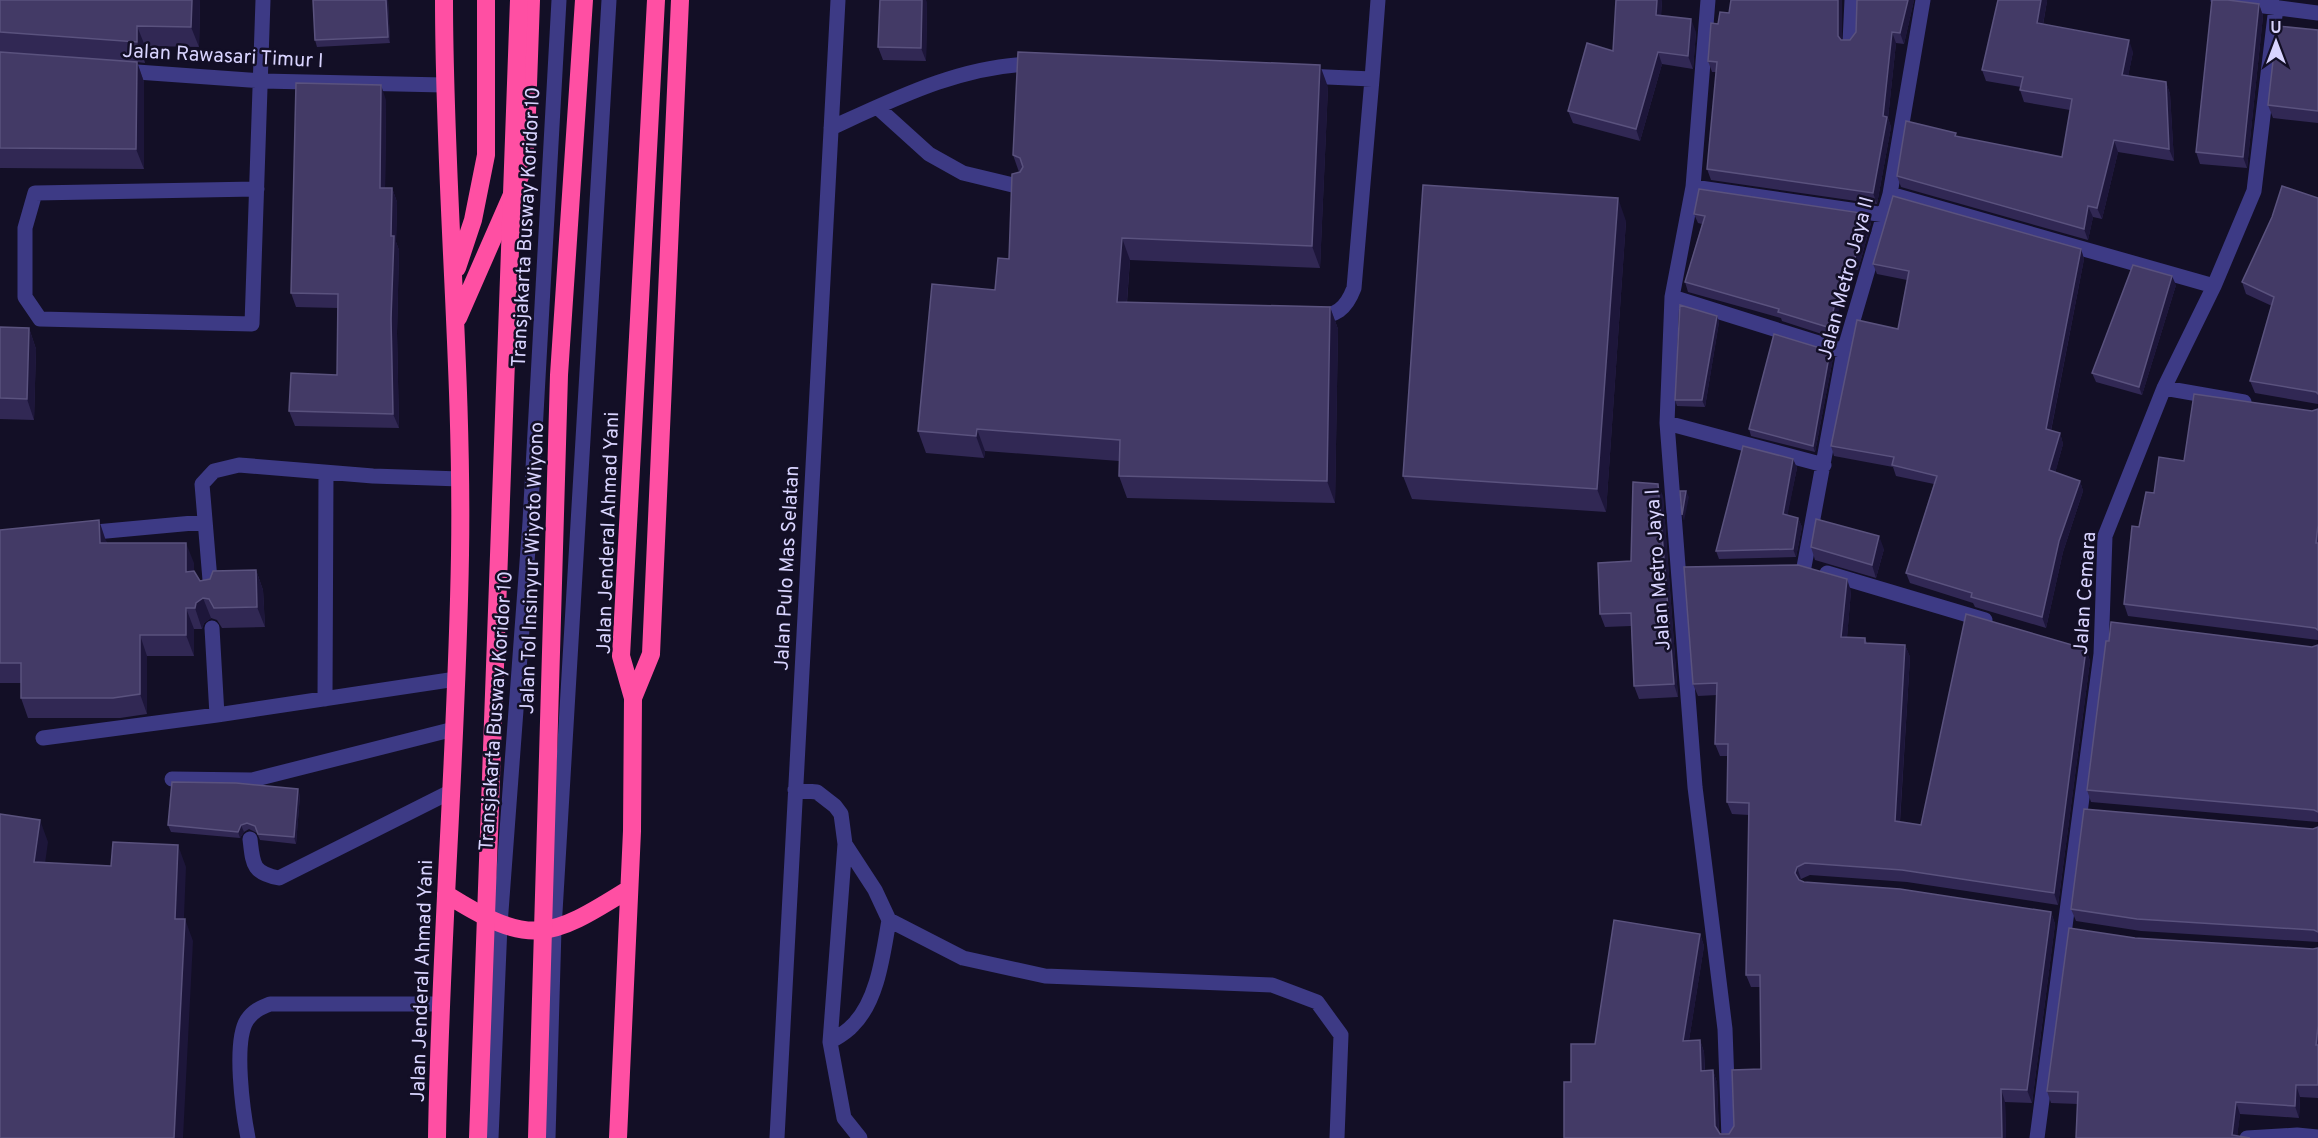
<svg xmlns="http://www.w3.org/2000/svg" width="2318" height="1138" font-family="Overpass,sans-serif">
<style>
.lines{fill:none;stroke-linecap:round;stroke-linejoin:round}
.minor{stroke:#3d3a85;stroke-width:15}
.highway{stroke:#ff4fa3;stroke-width:18}
.highway-bridge{stroke:#ff4fa3;stroke-width:18}
.wall{fill:#312854}
.shaded-wall{fill:#1d163a}
.building{fill:#433a66;stroke:#5a527e;stroke-width:1.5}
.labels{text-anchor:middle;stroke-width:5;stroke-linejoin:round;paint-order:stroke}
.street-label{font-size:20px;fill:#d9d4ff;stroke:#130f26}
</style>
<rect width="100%" height="100%" fill="#130f26"/>
<g class="lines">
<path class="minor" d="M1708,0L1693,187L1672,297L1667,423L1695,787L1725,1029L1729,1138
M2218,0L2318,13
M1850,42L1852,0
M123,71L262,81L444,85
M1305,76L1372,79L1354,288C1346,309 1336,317 1313,316
M1372,79L1378,0
M877,107L929,154L963,173L1021,187
M831,128C894,99 964,64 1035,64
M1693,187L1885,215
M257,189L35,193L25,228V297L40,319L252,324L263,0
M1890,194L2214,286
M1672,297L1844,351
M2164,388L2244,402
M1667,423L1824,465
M85,533L204,522
M1804,567L1844,351L1890,194L1923,0
M1827,573L1985,620
M211,592L202,484L214,471L239,465L373,476L460,479
M212,628L217,715
M325,699L326,473
M43,738L217,715L456,679
M172,779L252,780L454,729
M795,790L817,792L835,806L841,814L845,844L875,890L889,920L963,958L1045,976L1272,985L1317,1002L1341,1035L1337,1138
M250,839C253,864 252,873 279,878L452,791
M845,844L830,1042L844,1118L860,1138
M830,1042C838,1037 847,1032 853,1025C878,1000 883,954 889,920
M248,1138C243,1112 233,1042 247,1020C253,1011 260,1008 270,1004H439
M491,1138L500,925L530,522L559,0
M548,1138L554,929L609,0
M777,1138L838,0
M2037,1138L2101,654L2105,536L2164,388L2214,286L2254,191L2276,7
M2247,1138L2297,1135L2318,1137"/>
<path class="highway" d="M457,268L473,220L486,155V0
M458,318L521,174L526,141L531,0
M633,698L651,654L680,0
M446,894C530,947 548,940 629,889
M437,1138C440,943 457,749 460,555C463,370 444,185 444,0
M618,1138L632,831L633,698L621,656L656,0"/>
<path class="highway-bridge" d="M478,1138L519,0
M537,1138L559,375L584,0"/>
</g>
<path class="wall" d="M0,0H200L199,47L145,46V63L137,62L144,82V169L0,168Z
M313,0H388L390,43L317,47L315,40Z
M1662,0L1661,16L1696,32L1693,69L1662,64L1640,141L1573,123L1568,111L1613,51Z
M1731,0H1842V40H1850L1914,0L1904,44L1896,43L1888,118L1891,127L1877,204L1711,180L1707,169L1716,72H1712L1708,61L1718,24L1729,13Z
M2047,1L2043,25L2133,52L2128,76L2166,82L2170,94L2174,161L2118,152L2102,219L2093,217L2088,240L1901,187L1897,176L1958,137L2062,157L2070,110L2024,102L2020,90L2021,87L1986,81L1982,70Z
M927,2L926,61L883,60L878,47Z
M2259,4L2263,16L2247,168L2200,164L2196,152Z
M2318,30V123L2273,118L2268,105Z
M1328,87L1320,268L1130,260L1127,303L1330,307L1338,329L1335,503L1127,498L1119,476V461L985,451L984,458L926,453L918,431L995,290L1009,259L1019,172L1013,155Z
M386,100L385,188H392L397,202L396,242L399,250L397,333L399,428L295,426L289,411L337,375L338,308L296,307L291,293Z
M2318,198V404L2255,393L2250,381L2272,306L2246,294L2242,282Z
M1694,214L1871,223L1858,270L1850,268L1837,316L1841,325L1837,339L1782,321L1781,318L1688,292L1685,282L1702,224L1698,223Z
M1626,221L1606,512L1412,499L1403,476Z
M2081,249L2084,259L2051,431L2060,433L2063,444L2055,473L2080,481L2083,491L2063,552L2046,628L1975,607L1973,603L1910,583L1906,573L1934,484L1896,476L1893,467L1834,456L1831,446L1898,329L1907,280L1877,274L1873,264Z
M2176,285L2142,395L2096,382L2092,373Z
M1717,316L1719,322L1705,407L1677,406L1675,400Z
M0,327L29,328L36,349L34,420L0,419Z
M1833,358L1815,452L1751,436L1749,429Z
M2318,409V640L2128,616L2124,604L2139,527L2154,493L2184,461Z
M1793,459L1797,468L1787,515L1798,518L1802,527L1796,557L1719,559L1716,551Z
M1663,496L1678,697L1639,699L1634,686L1631,626L1605,627L1600,614L1631,561Z
M0,530L106,541L107,543L194,563V571L200,581L256,570L263,590L265,627L222,628L217,620L211,618L204,623L202,629H194V656H147V714L120,718H28L21,698V683H0Z
M1811,547L1884,549L1876,578L1815,560Z
M1851,591L1847,637L1865,638L1867,643L1905,645L1910,657L1900,822L1921,825L2086,649L2090,661L2058,905L1907,882L1810,875L1801,879V881L1804,882L2051,912L2055,924L2032,1103L2005,1102L2006,1138H1564L1571,1082L1595,1044L1700,934L1704,946L1689,1040H1700L1704,1052L1705,1071L1713,1070L1717,1083L1719,1133L1729,1134L1734,1126L1761,1069L1760,987H1751L1746,975L1749,815L1732,814L1727,802L1728,756H1720L1715,744L1717,695L1698,696L1693,684Z
M2318,645V822L2091,802L2087,790L2312,647Z
M300,795L296,844L260,840L257,833L249,829L244,832L240,838L171,832L168,825Z
M2318,827V942L2141,931L2076,921L2071,909L2313,829Z
M2135,938L2313,949L2318,948V1098L2300,1097L2299,1118L2240,1114L2237,1136L2078,1104L2051,1103L2047,1091Z"/>
<path class="shaded-wall" d="M192,0H200L199,47L191,27Z
M386,0H388L390,43L388,37Z
M922,0H926L927,2L926,61L921,48Z
M1657,0H1662L1660,27L1656,15Z
M1838,0H1842V47L1838,36Z
M1908,0H1914L1904,44L1900,33Z
M2041,0H2047V1L2041,35L2037,23Z
M2259,4L2263,16L2247,168L2243,157Z
M1691,19L1696,32L1693,69L1688,56Z
M137,26L145,46V63L137,42Z
M1892,32L1896,43L1888,118L1891,127L1877,204L1873,193L1883,116Z
M2129,40L2133,52L2126,87L2122,75Z
M1658,52L1662,64L1640,141L1636,129Z
M137,62L144,82V169L136,149Z
M1320,65L1328,87L1320,268L1312,246Z
M2166,82L2170,94L2174,161L2169,149Z
M381,85L386,100L385,202L380,188Z
M2114,140L2118,152L2102,219L2097,208Z
M392,188L397,202L396,242L399,250L397,333L399,428L393,414L391,236Z
M1618,198L1626,221L1606,512L1597,489Z
M2088,206L2093,217L2088,240L2084,229Z
M1868,214L1871,223L1858,270L1854,261Z
M1122,238L1130,260L1125,324L1117,302Z
M2081,249L2084,259L2049,440L2046,429Z
M1847,259L1850,268L1835,324L1832,315Z
M2172,276L2176,285L2142,395L2139,387Z
M1330,307L1338,329L1335,503L1327,481Z
M1717,316L1719,322L1705,407L1702,400Z
M1838,316L1841,325L1837,339L1834,329Z
M29,328L36,349L34,420L27,399Z
M1830,351L1833,358L1815,452L1813,446Z
M977,429L985,451L984,458L976,436Z
M2060,433L2063,444L2053,481L2049,470Z
M1793,459L1797,468L1786,523L1783,514Z
M2080,481L2083,491L2063,552L2046,628L2042,617L2059,541Z
M1658,484L1663,496L1678,697L1674,684Z
M1686,491L1689,497L1684,521L1682,515Z
M1798,518L1802,527L1796,557L1793,549Z
M99,520L106,541L107,563L100,543Z
M1879,536L1884,549L1876,578L1872,565Z
M186,543L194,563V592L186,572Z
M256,570L263,590L265,627L257,607Z
M1847,579L1851,591L1846,649L1841,637Z
M203,598L211,618L204,623L202,629L195,608L196,603Z
M186,608L194,629V656L186,635Z
M140,635L147,656V714L140,694Z
M1905,645L1910,657L1899,833L1895,821Z
M2086,649L2090,661L2058,905L2054,893Z
M298,789L300,795L296,844L294,837Z
M40,820L48,842L42,885L34,862Z
M241,825L244,832L240,838L238,832Z
M178,845L186,867L183,941L175,919Z
M1797,867L1801,879L1799,885L1795,873Z
M2051,912L2055,924L2032,1103L2027,1090Z
M185,919L193,941L183,1138H174Z
M1700,934L1704,946L1687,1053L1683,1041Z
M1700,1040L1704,1052L1705,1083L1701,1071Z
M1713,1070L1717,1083L1719,1138L1715,1126Z
M2296,1085L2300,1097L2299,1118L2295,1106Z
M2001,1089L2005,1102L2006,1138H2002Z
M2236,1102L2240,1114L2237,1138L2232,1135Z"/>
<path class="building" d="M0,0H192L191,27L137,26V42L0,32Z
M313,0H386L388,37L315,40Z
M880,0H922L921,48L878,47Z
M1616,0H1657L1656,15L1691,19L1688,56L1658,52L1636,129L1568,111L1587,43L1613,51Z
M1731,0H1838V36L1841,40H1850L1856,32L1857,0H1908L1900,33L1892,32L1883,116L1887,117L1873,193L1707,169L1717,62L1708,61L1711,23L1718,24L1720,12L1729,13Z
M1998,0H2041L2037,23L2129,40L2122,75L2166,82L2169,149L2114,140L2097,208L2088,206L2084,229L1897,176L1906,121L1956,133L1955,136L2062,157L2072,99L2020,90L2023,77L1982,70Z
M2212,0H2228L2259,4L2243,157L2196,152Z
M2277,26L2318,30V111L2268,105Z
M0,52L137,62L136,149L0,148Z
M1018,52L1320,65L1312,246L1122,238L1117,302L1330,307L1327,481L1119,476L1120,440L977,429L976,436L918,431L932,284L995,290L998,258L1009,259L1012,174L1020,172L1023,167L1020,158L1013,155Z
M296,83L381,85L380,188H392L391,236H394L391,319L393,414L289,411L291,373L337,375L338,294L291,293Z
M1423,185L1618,198L1597,489L1403,476Z
M2282,186L2318,198V394L2316,392L2250,381L2274,297L2242,282L2272,217Z
M1699,189L1868,214L1854,261L1847,259L1832,315L1838,316L1834,329L1778,312L1779,309L1685,282L1705,216L1694,214Z
M1893,196L2081,249L2046,429L2060,433L2049,470L2080,481L2059,541L2042,617L1971,597L1972,593L1906,573L1937,476L1892,465L1894,457L1831,446L1857,320L1898,329L1909,271L1873,264Z
M2133,265L2172,276L2139,387L2092,373Z
M1680,305L1717,316L1702,400H1675Z
M0,327L29,328L27,399L0,398Z
M1774,334L1830,351L1813,446L1749,429Z
M2194,394L2312,411L2318,409V525L2316,543H2318V630L2315,628L2124,604L2132,526L2139,527L2146,492L2154,493L2159,457L2184,461Z
M1743,446L1793,459L1783,514L1798,518L1793,549L1716,551Z
M1633,482L1658,484L1674,684L1634,686L1631,613L1600,614L1598,563L1631,561Z
M1680,491H1686L1682,515Z
M1816,519L1879,536L1872,565L1811,547Z
M99,520L100,543H186V572L194,571L200,581L210,579L213,571L256,570L257,607L214,608L209,599L203,598L196,603L195,608H186V635H140V694L113,698H21V663H0V530Z
M1798,565L1847,579L1841,637L1865,638V643L1905,645L1895,821L1921,825L1966,614L2086,649L2054,893L1902,870L1805,863L1797,867L1795,873L1799,880L1804,882L1900,889L2051,912L2027,1090L2001,1089L2002,1138H1564V1082H1571V1044H1595L1614,920L1700,934L1683,1041L1700,1040L1701,1071L1713,1070L1715,1126L1720,1134H1729L1734,1126L1732,1070L1761,1069L1760,975H1746L1749,803L1727,802L1728,744H1715L1717,683L1693,684L1684,567Z
M2111,622L2312,647L2318,645V812L2314,810L2087,790L2106,641H2109Z
M172,782L236,783L298,789L294,837L258,834L255,826L247,823L241,825L238,832L168,825Z
M2084,809L2313,829L2318,827V932L2314,930L2137,919L2071,909Z
M0,814L40,820L34,862L111,866L113,842L178,845L175,919H185L174,1138H0Z
M2069,928L2135,938L2313,949L2318,948V1026L2316,1045H2318V1085H2296L2295,1106L2236,1102L2232,1135L2250,1138H2076L2078,1092L2047,1091Z"/>
<g class="labels">
<g class="street-label">
<text transform="translate(223 55) rotate(3)" y="7">Jalan Rawasari Timur I</text>
<text transform="translate(525 227) rotate(-87)" y="7">Transjakarta Busway Koridor 10</text>
<text transform="translate(1845 278) rotate(-75)" y="7">Jalan Metro Jaya II</text>
<text transform="translate(607 533) rotate(-88)" y="7">Jalan Jenderal Ahmad Yani</text>
<text transform="translate(531 568) rotate(-88)" y="7">Jalan Tol Insinyur Wiyoto Wiyono</text>
<text transform="translate(786 568) rotate(-87)" y="7">Jalan Pulo Mas Selatan</text>
<text transform="translate(1657 570) rotate(-94)" y="7">Jalan Metro Jaya I</text>
<text transform="translate(2084 593) rotate(-86)" y="7">Jalan Cemara</text>
<text transform="translate(495 711) rotate(-86)" y="7">Transjakarta Busway Koridor 10</text>
<text transform="translate(421 981) rotate(-88)" y="7">Jalan Jenderal Ahmad Yani</text>
</g>
</g>
<g transform="translate(2276 42)" stroke="#130f26" stroke-width="4.5" paint-order="stroke">
<path d="M0-4.5L10 22L0 15L-10 22Z" fill="#d9d4ff"/>
<text y="-9" font-size="16" font-weight="bold" text-anchor="middle" fill="#d9d4ff">U</text>
</g>
</svg>
